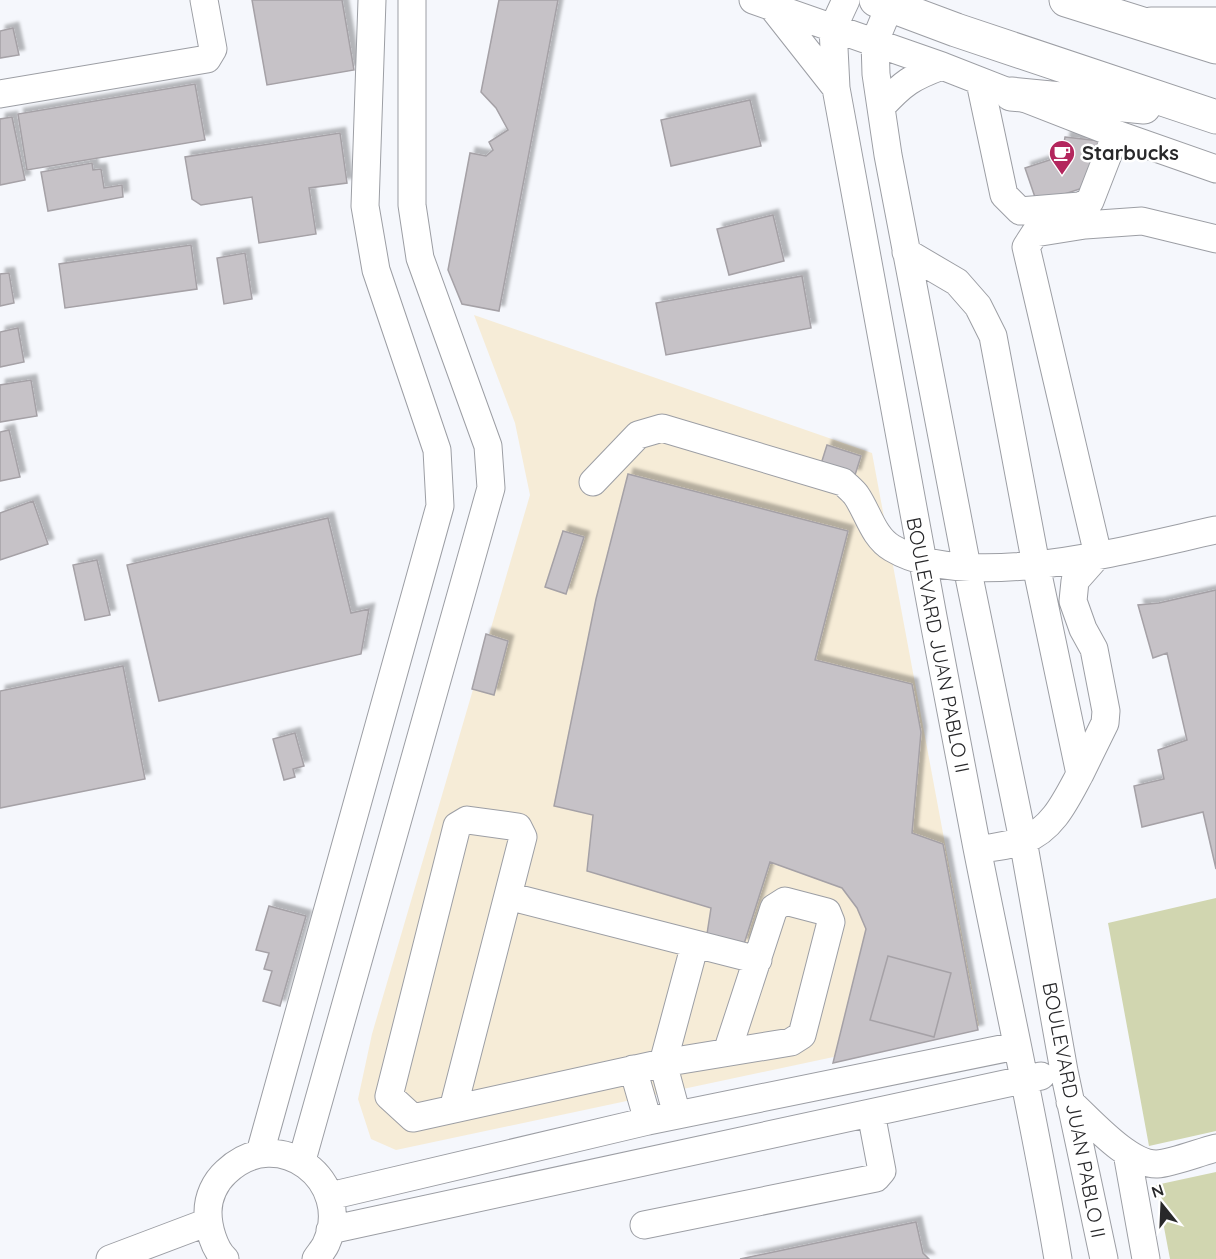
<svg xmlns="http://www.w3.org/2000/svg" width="1216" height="1259" font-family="Quicksand,sans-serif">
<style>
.medical{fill:#f6ecd7}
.green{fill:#d1d6b0}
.building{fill:#c6c2c7;stroke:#a5a1a6;stroke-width:1.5;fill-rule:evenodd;filter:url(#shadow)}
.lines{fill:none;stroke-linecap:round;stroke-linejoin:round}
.minor-casing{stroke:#9c9ea4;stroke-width:29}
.highway-casing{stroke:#9c9ea4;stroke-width:35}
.minor{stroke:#fff;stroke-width:27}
.highway{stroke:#fff;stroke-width:33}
.labels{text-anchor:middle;stroke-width:5;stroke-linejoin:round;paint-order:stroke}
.poi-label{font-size:20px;font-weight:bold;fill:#28282a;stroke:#fff;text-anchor:start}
.street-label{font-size:20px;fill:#28282a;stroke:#fff}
</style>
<defs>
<filter id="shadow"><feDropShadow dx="5.5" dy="-5.5" stdDeviation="1.5" flood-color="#0004"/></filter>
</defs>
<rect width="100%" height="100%" fill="#f5f7fc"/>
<path class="medical" d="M474,315L872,453L979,1026L396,1150L371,1139L358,1099L372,1034L530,495L515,423Z"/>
<path class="green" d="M1216,898V1131L1149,1146L1108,923Z
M1216,1172V1259H1170L1156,1185Z"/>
<path class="building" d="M252,0H342L354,70L267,85Z
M499,0H558L499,311L462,304L448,270L470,153L486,156L493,150L489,142L508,130L496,108L481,92Z
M13,28L19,55L0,58V31Z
M195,84L205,140L27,170L18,114Z
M750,100L761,146L671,166L661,120Z
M12,117L25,180L0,185V119Z
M340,133L347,183L309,188L316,234L259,243L252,197L201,205L192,199L185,157Z
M1065,137L1100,141L1095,184L1037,203L1025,168L1062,156Z
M92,163L93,170L101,169L104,188L122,185L123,197L48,211L41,172Z
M773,215L784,261L729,275L717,229Z
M191,245L197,289L65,308L59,264Z
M245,253L252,299L224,304L217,258Z
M9,273L14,303L0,306V274Z
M802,276L811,328L666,355L656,303Z
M18,328L24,362L0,367V332Z
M31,380L37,416L0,422V385Z
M9,430L20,477L0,481V432Z
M827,445L861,456L855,475L821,464Z
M628,474L848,531L815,660L912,684L921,732L912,833L943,844L978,1030L833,1063L866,929L857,908L842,888L770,862L744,944L707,934L711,908L587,871L593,815L554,806L596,599ZM888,956L951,973L934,1037L870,1020Z
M33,501L48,544L0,560V513Z
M328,518L351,613L369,609L361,654L159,701L127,565Z
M563,531L584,537L566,594L545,587Z
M97,560L110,615L85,620L73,565Z
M1216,590V869L1203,812L1142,827L1134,786L1164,779L1158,750L1187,740L1167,653L1153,658L1138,605L1159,603Z
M486,634L508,641L494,695L472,689Z
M123,666L145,779L0,808V691Z
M295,733L304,766L293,769L295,777L284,780L273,739Z
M269,906L306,916L280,1006L263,1001L272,971L264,969L269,953L256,950Z
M888,956L951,973L934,1037L870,1020Z
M916,1222L923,1253L929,1259H740Z"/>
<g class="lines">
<g class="minor-casing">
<path id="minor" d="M753,0L942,66L1116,134L1216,169
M846,0L833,28L836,88C882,341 928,595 977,848C1004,985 1035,1121 1058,1259
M892,0L875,41L876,74L888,155L967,567L1023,840L1064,1071L1104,1259
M773,8L836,88
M1151,21H1216
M980,82L1004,195L1020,211L1080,206L1090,201L1116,134
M0,94L207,59L213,49L204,0
M881,107C903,83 912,77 942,66
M906,252L957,282L978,306L993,336L1036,565L1080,774C1066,800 1053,829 1024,840C1010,846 992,847 978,850
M593,482L638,435L662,428L843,482C848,487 853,491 856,495C868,512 873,537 892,548C969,594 1132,548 1216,530
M1080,774L1105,723L1106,711L1094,649L1083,629L1073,601L1075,581L1098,555L1026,247L1035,233L1085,225L1142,221L1216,239
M508,896L758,960
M633,1069L648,1121
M1070,1102C1090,1120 1129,1165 1157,1164C1172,1163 1200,1152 1216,1148
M453,1109L523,837L518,827L467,820L457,826L389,1096L413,1118L663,1063L791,1042L802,1035L831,922L827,912L785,901L774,908L727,1052
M677,1115L663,1063L695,944
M260,1153L440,506L437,450L376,270L365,206L372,0
M1127,1153L1146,1259
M302,1160L491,488L488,446L420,258L412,205V0
M330,1196L648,1121L1016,1046
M644,1225L876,1178L882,1171L871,1113
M330,1230L1041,1076
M110,1259L208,1222
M225,1259C214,1249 208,1227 208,1212C208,1197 215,1182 226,1172C278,1122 355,1181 326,1244C324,1249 319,1254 316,1259"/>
</g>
<g class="highway-casing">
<path id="highway" d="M876,0L956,30L1216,117
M1066,0L1216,47
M1011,94L1144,107"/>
</g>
<use href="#minor" class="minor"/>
<use href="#highway" class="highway"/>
</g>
<defs>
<g id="cafe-pin" transform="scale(1.35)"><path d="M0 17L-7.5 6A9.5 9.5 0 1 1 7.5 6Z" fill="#b3265d" stroke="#fff"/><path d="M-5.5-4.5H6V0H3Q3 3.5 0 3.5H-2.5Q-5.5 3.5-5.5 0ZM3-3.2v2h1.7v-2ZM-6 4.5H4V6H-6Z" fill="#fff"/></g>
</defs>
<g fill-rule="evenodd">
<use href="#cafe-pin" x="1062" y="153"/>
</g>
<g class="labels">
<g class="poi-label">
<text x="1082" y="160">Starbucks</text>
</g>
<g class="street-label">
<text transform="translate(938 645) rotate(79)" y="7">BOULEVARD JUAN PABLO II</text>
<text transform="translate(1074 1110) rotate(79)" y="7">BOULEVARD JUAN PABLO II</text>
</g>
</g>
<g transform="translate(1162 1205) rotate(342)" stroke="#ffffff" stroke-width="4.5" paint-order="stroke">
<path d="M0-4.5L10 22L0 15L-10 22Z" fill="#28282a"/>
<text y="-9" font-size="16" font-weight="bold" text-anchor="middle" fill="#28282a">N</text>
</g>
</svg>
